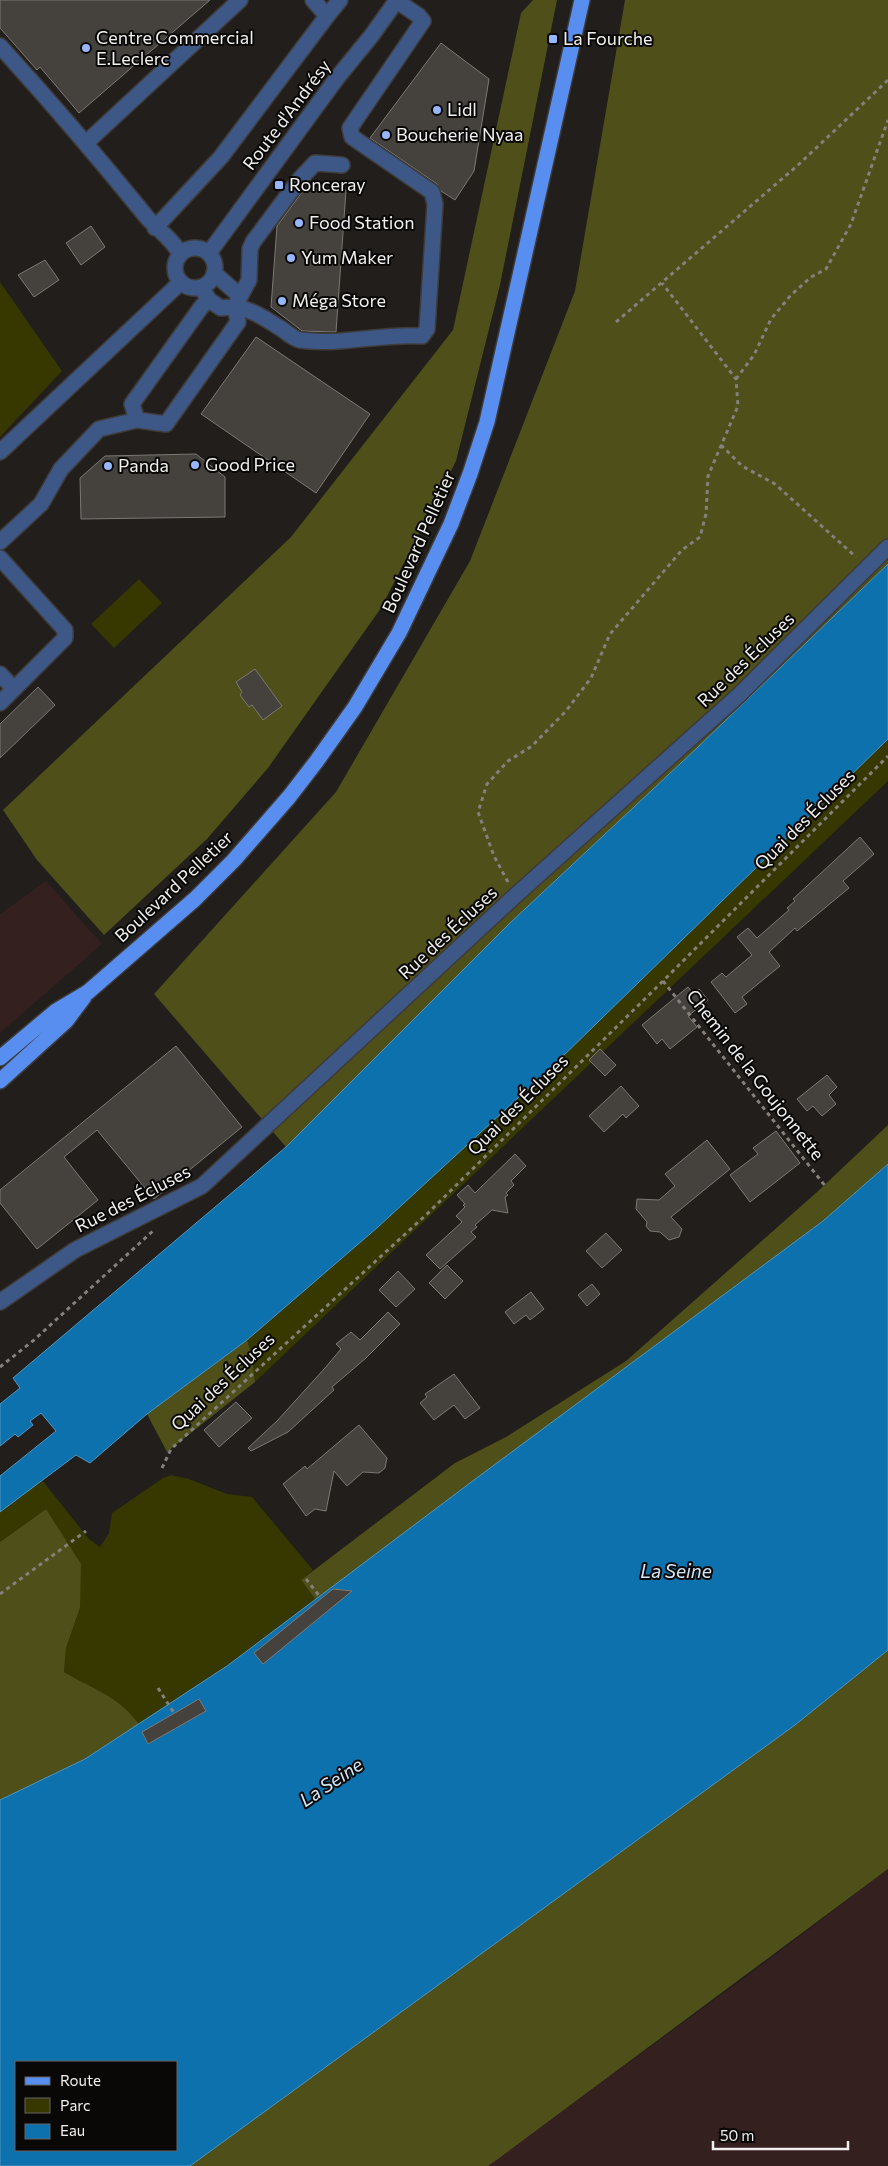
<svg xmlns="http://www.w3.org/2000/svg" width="888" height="2166" font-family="Commissioner,sans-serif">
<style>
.industrial{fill:#33201f}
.green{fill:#373700}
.forest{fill:#4e4f19}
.water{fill:#0c71ad;stroke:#5197c0;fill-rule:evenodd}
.building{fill:#45423e;stroke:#7c7975}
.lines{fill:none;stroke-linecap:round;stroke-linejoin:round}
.minor-casing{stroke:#3e3b39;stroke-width:18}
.major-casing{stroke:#3e3b39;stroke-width:18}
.path{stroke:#83807e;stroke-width:3;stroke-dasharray:4 4;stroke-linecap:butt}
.minor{stroke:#3d5786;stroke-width:15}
.major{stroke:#588ef0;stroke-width:15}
.poi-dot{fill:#97b6fd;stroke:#090807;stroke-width:2}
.labels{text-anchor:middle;stroke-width:4;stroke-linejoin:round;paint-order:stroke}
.poi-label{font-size:18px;fill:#f2f0ee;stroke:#090807;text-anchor:start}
.street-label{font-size:18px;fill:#f2f0ee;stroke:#090807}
.water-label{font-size:19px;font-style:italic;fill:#d3e6f7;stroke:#090807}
</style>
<rect width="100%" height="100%" fill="#211e1b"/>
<path class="industrial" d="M46,881L102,944L0,1033V914Z
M888,1869V2166H488L767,1961Z"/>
<path class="green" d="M0,282L62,371L0,437Z
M139,579L162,603L114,648L91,624Z
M888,739V781L255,1382L252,1356L247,1340L378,1227L556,1063Z
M171,1475L189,1479L227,1494L252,1497L313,1570L301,1580L316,1600L227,1666L139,1724C119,1696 93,1689 64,1672L66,1648L80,1608L46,1509L0,1542V1512L42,1480L89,1539L100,1547L109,1533L112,1513L163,1478Z"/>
<path class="forest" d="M533,0H557L500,285L456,461L381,608L268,768L207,839L104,935L37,860L3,810L291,537L453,330L521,13Z
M625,0H888V564L697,748L510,923L286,1147L154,994L336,792L470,561L575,291Z
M888,1125V1164L823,1221L316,1600L301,1580L455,1463L506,1437L626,1361L817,1192Z
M247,1340L252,1356L255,1382L167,1452L147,1414Z
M46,1509L81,1564L80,1608L66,1648L64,1672C93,1689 119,1696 139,1724L85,1759L0,1800V1542Z
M888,1650V1869L498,2159L488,2166H190L795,1725Z"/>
<path class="water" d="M888,564V739L556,1063L378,1227L247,1340L147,1414L90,1463L76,1455L0,1512V1476L56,1431L41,1413L30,1421L33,1425L18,1437L15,1434L0,1446V1404L20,1388L13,1378L286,1147L510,923L697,748Z
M888,1164V1650L795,1725L190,2166H0V1800L85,1759L227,1666L474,1480L823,1221ZM16,2062H176V2150H16Z"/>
<path class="building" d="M0,0H210L79,113L40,67L37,70L0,28Z
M441,43L489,79L474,171L455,200L441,191L437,184L370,138Z
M305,188L346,190L336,332L302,331L271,307L277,226Z
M91,226L105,247L81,265L66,243Z
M45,260L59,280L34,297L18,275Z
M256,337L370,414L316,493L201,414Z
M196,454L225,477V517L81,519L80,478L105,456Z
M255,669L282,706L263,720L252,705L249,707L240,695L242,692L236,682Z
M38,687L55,705L0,758V724Z
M860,837L874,854L843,881L849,888L797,931L795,928L769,952L780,966L742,997L747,1004L735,1013L711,982L722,973L726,977L752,955L737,937L748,928L757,938L789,910L787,908L795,901L793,899Z
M688,987L693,993L699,989L708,1000L688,1016L697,1027L670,1049L662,1039L657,1044L642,1025Z
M176,1046L242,1127L154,1199L97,1130L64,1157L98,1200L37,1249L0,1203V1190Z
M600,1049L616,1065L605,1076L589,1060Z
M827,1075L837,1087L829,1095L836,1104L822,1116L813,1106L807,1111L797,1099Z
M621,1086L639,1106L626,1118L623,1114L604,1132L589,1116Z
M776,1131L800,1163L750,1202L730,1175L758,1154L753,1148Z
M707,1140L730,1169L671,1217L682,1229L679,1237L669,1240L660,1232L650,1231L646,1226L647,1222L636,1209L637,1199L659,1200L675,1186L665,1174Z
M515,1154L526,1166L511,1181L514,1185L506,1193L508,1195L505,1197L508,1213L492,1210L475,1225L477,1227L471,1232L476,1237L440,1269L426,1255L462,1222L456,1216L465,1207L463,1205L465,1204L457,1195L468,1185L475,1193Z
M606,1233L622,1250L602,1268L586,1251Z
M447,1265L463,1281L445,1299L429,1283Z
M398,1271L415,1289L396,1307L379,1290Z
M592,1284L600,1294L587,1306L578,1295Z
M531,1292L544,1309L530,1320L526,1315L514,1324L505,1312Z
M388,1312L400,1324L366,1358L332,1387L334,1390L288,1432L251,1451L248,1448L277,1421L325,1368L341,1349L336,1344L351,1332L360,1340Z
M454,1374L480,1408L465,1419L454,1405L434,1420L420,1403L427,1397L425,1394Z
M236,1402L252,1418L219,1447L204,1430Z
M359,1425L387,1458L385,1468L379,1473L363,1472L347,1486L334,1471L326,1511L315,1509L306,1516L283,1484L305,1466L307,1469Z
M333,1589L352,1591L263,1664L254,1653Z
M199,1699L206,1711L148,1744L142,1732Z"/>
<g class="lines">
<g class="minor-casing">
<path id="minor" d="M327,16L340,0
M0,46C50,101 98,157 145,215C155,228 173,239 180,254
M87,142L240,0
M155,228L221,157L327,16L313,0
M175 268a20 20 0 1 1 40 0a20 20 0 1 1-40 0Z
M209,253L337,78L372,35L397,0
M214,273L239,295
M201,287L209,300L221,308C246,304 263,317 283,330C288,333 294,339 300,340C340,346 381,333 422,336L427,329L435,204L432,192L352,137L350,128L423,21L419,16L397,1
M137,420L132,404L202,306L209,300
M0,452L181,282
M0,542L41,504L61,469L99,429L137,420L166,424L238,322L235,306L249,280L250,249L253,242L300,179L315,163L342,165
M0,558L65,630V638L0,703
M0,674L14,689
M0,1302L75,1250L202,1186L516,895L739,695L888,547"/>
</g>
<g class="major-casing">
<path id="major" d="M0,1058L56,1011L88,992L195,899L234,860L289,797L316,762L355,707L399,633L451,524L470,474L487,422L582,0
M0,1081L66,1021L84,997"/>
</g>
<path class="path" d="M616,322L797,166L888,80
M736,379L754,355L771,319L791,295L811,277L826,269L851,224L888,120
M721,445L742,466L775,484L856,557
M508,882L494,856L478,812L487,784L508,761L532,746L566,711L591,678L610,634L682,550L700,537L706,514L708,476L738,406L736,379L662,283
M663,981L826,1187
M0,1367L34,1340L154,1230
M162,1468L171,1449L427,1214L663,981L888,756
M306,1579L321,1598
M0,1594L86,1531
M158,1688L174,1713"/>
<use href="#minor" class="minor"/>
<use href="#major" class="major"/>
</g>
<g class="poi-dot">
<rect x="548" y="34" width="10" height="10" rx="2.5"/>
<circle cx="86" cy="48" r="5"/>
<circle cx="437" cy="110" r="5"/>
<circle cx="386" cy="135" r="5"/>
<rect x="274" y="180" width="10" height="10" rx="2.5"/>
<circle cx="299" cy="223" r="5"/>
<circle cx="291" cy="258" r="5"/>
<circle cx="282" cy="301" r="5"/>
<circle cx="195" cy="465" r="5"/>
<circle cx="108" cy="466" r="5"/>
</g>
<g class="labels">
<g class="poi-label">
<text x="96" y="44">Centre Commercial<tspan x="96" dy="21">E.Leclerc</tspan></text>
<text x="563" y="45">La Fourche</text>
<text x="447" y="116">Lidl</text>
<text x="396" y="141">Boucherie Nyaa</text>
<text x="289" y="191">Ronceray</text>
<text x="309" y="229">Food Station</text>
<text x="301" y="264">Yum Maker</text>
<text x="292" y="307">Méga Store</text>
<text x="205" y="471">Good Price</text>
<text x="118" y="472">Panda</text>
</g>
<g class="street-label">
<text transform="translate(287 115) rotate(-53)" y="6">Route d'Andrésy</text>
<text transform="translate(419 542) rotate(-66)" y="6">Boulevard Pelletier</text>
<text transform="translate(746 660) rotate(-44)" y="6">Rue des Écluses</text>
<text transform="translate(805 820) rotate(-45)" y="6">Quai des Écluses</text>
<text transform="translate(174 887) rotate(-43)" y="6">Boulevard Pelletier</text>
<text transform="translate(448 933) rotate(-43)" y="6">Rue des Écluses</text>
<text transform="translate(755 1075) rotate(52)" y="6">Chemin de la Goujonnette</text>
<text transform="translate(518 1105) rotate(-45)" y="6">Quai des Écluses</text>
<text transform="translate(133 1199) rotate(-27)" y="6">Rue des Écluses</text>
<text transform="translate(223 1382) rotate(-43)" y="6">Quai des Écluses</text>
</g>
<g class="water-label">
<text x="676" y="1578">La Seine</text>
<text transform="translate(331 1782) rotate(-34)" y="7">La Seine</text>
</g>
</g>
<rect x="15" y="2061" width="162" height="90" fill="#090807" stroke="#666563"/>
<rect x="25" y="2077" width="25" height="8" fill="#588ef0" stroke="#666563"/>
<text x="60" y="2086" font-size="15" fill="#f2f0ee">Route</text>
<rect x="25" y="2098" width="25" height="15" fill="#373700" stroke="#666563"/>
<text x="60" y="2111" font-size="15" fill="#f2f0ee">Parc</text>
<rect x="25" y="2124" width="25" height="15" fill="#0c71ad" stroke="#666563"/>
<text x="60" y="2136" font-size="15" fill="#f2f0ee">Eau</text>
<path d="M713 2141v8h135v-8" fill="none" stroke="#f2f0ee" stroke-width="2.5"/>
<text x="720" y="2141" font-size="15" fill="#f2f0ee" stroke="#090807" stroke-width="4" paint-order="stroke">50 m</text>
</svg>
